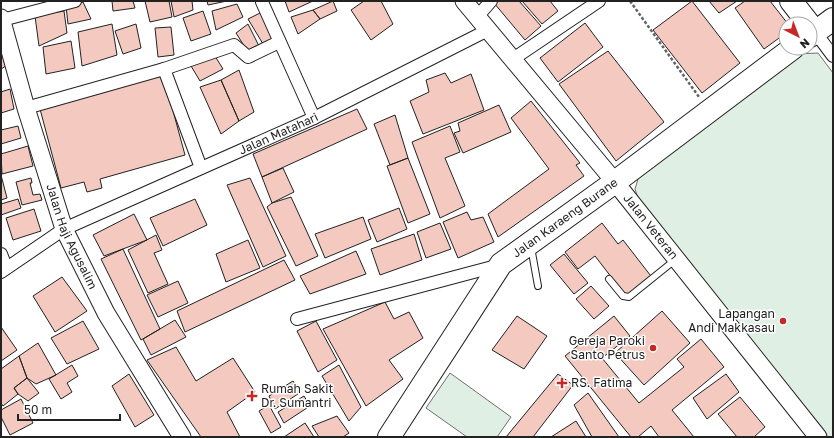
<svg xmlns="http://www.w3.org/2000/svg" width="834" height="438" font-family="'Golos Text',sans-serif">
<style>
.green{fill:#e0efe3;stroke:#6f6f6f}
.building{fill:#f3c9c0;stroke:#222}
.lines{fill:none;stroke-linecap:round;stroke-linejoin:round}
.lane-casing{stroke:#222;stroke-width:8}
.street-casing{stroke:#222;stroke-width:14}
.secondary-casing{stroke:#222;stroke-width:19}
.highway-casing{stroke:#222;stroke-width:24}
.path{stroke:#646464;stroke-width:2.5;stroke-dasharray:3 2;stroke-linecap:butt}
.lane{stroke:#fff;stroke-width:6}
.street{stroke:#fff;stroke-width:12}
.secondary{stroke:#fff;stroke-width:17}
.highway{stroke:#fff;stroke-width:22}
.poi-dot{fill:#c62828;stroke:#fff;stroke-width:1.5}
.labels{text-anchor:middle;stroke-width:3;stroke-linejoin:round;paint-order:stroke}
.street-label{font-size:12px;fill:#222;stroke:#fff}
.poi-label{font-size:12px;fill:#222;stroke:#fff;text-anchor:end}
</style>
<rect width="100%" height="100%" fill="#fff"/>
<path class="green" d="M818,53L833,73V437H825L640,205L635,189L639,176L796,54Z
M450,373L511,417L497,437H467L426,408Z"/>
<path class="building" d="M112,1H133L135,8L113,11Z
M145,1H169L172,17L150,22Z
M171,1H192L193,10L174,17Z
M207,1H227L208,5Z
M285,1H313L289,12Z
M333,1L337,11L320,19L313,10Z
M364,1H381L393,24L371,40L351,10Z
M497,1H519L541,26L525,40L494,3Z
M522,1H550L558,11L542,24Z
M692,1L740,63L702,93L653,30Z
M709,1H737L719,13Z
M745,1H770L788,24H786V33L764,49L735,8Z
M83,2L91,19L68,24L66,6Z
M237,4L243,17L216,30L212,11Z
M313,10L320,19L298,34L291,17Z
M64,11L67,33L39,46L35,16Z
M203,11L211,34L191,41L183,18Z
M264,11L276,38L263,44L248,19Z
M585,23L603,47L558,82L540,58Z
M112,24L117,55L82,66L78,32Z
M136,24L141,48L123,54L115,31Z
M248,24L259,46L248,52L236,33Z
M171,27L174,55L158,57L155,28Z
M71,41L75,68L46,74L43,47Z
M608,51L664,122L616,161L559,84Z
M1,53L9,64L1,69Z
M215,56L223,69L200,81L191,66Z
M239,70L254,112L239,121L221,80Z
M445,73L451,83L471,74L484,110L423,134L410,101L429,92L426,80Z
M163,74L185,155L100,179L102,188L87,192L84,182L61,188L40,109Z
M221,80L239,121L221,134L200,87Z
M10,89L14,109L1,113V92Z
M531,101L580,163L576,165L584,176L498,237L488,214L549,169L511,118Z
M499,105L511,132L463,153L454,133L460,131L458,123Z
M357,109L367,129L262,177L253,154Z
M395,115L408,158L390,165L374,124Z
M18,126L21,138L1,144V130Z
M450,126L460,152L445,158L465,206L440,218L412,142Z
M28,146L33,166L2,174L1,154Z
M408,158L430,214L408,223L387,166Z
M283,168L294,192L272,203L262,177Z
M1,175L7,198L1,200Z
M31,178L32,183H30L33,195L40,194L42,200L22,205L16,182Z
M250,178L286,256L263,267L227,185Z
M291,197L318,256L296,266L267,207L272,203Z
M18,199L21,208L1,215V204Z
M195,199L207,225L163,246L150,218Z
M399,208L407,229L377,242L368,220Z
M34,209L41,231L13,240L6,218Z
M467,212L471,220L483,217L494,242L458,258L443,222Z
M134,214L147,240L104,256L93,235Z
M363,217L371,239L325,258L315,234Z
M440,223L451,249L426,258L417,232Z
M602,223L618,244L623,240L654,280L629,300L595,256L578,269L565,252Z
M414,234L422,260L380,275L371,249Z
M156,235L162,250L154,253L168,284L148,293L128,250Z
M248,240L260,268L226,282L216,254Z
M123,249L160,329L141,340L101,259Z
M356,251L366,274L310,294L300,276Z
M564,254L588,283L574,294L550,265Z
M284,260L295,280L185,332L177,311Z
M62,277L87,311L55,332L33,296Z
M178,281L188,303L158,317L147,295Z
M591,286L609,306L594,319L576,299Z
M385,302L394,319L409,312L423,338L389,360L403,379L366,406L323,329Z
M662,311L690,343L644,385L615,353Z
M517,316L547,336L524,369L492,350Z
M614,316L630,336L602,358L639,403L684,367L677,359L701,339L724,367L672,410L694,437H659L651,426L638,437H631L565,356Z
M175,320L186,337L151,355L143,339Z
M83,321L99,349L67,364L51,338Z
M316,321L337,360L318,372L297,331Z
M1,327L17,350L1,361Z
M38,343L56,375L36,384L27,378L19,356Z
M176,347L196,381L233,358L255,392L227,412L240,437H201L147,360Z
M19,356L27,378L14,388L18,394L3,406L1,403V369Z
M72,365L78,376L67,383L72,392L61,399L49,379Z
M339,365L361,407L349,421L322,376Z
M129,374L154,415L135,427L112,386Z
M558,374L573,385L533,437H506Z
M726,374L739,392L707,419L693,398Z
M27,378L39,393L28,401L18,394L14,388Z
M293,381L301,392L275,409L269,396Z
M588,393L619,437H592L574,405Z
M304,396L310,406L284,423L278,412Z
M740,397L765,427L754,437H737L718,414Z
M21,399L33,423L10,435L1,417V410Z
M269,405L281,427L271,433L259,411Z
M337,416L349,433L343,437H319L312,426Z
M576,421L586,437H551Z
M305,423L314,437H284Z"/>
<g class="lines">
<g class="lane-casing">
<path id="lane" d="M531,247L538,286
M609,279L623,296L629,297L675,260"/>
</g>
<g class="street-casing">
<g id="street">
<path d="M262,2L314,118"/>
<path d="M477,17L491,1"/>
<path d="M2,20L75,1"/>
<path d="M815,32L833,56"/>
<path d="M513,59L599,1"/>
<path d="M164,69L234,45L248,57L279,42"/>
<path d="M26,108L164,69L201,168"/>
<path d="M1,254L6,267"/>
<path id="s1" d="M1,272L64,229L314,118L488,30"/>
<path d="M297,319L500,265"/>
</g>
</g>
<g class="secondary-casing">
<g id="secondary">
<path id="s2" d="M464,1L615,182L818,437"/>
<path id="s3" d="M1,18L26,108L64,229L106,313L182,437"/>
</g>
</g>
<g class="highway-casing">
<g id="highway">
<path d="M791,1L809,24"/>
<path d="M810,36L833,19"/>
<path id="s4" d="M389,437L501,264L615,182L793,48"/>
</g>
</g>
<path class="path" d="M630,1L699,97"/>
<use href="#lane" class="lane"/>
<use href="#street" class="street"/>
<use href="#secondary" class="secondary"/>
<use href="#highway" class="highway"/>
</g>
<g class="poi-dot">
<circle cx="783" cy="321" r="4"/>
<circle cx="653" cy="348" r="4"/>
<path d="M560 377h4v4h4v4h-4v4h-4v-4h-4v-4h4z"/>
<path d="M250 390h4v4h4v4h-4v4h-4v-4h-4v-4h4z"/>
</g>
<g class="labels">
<g class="street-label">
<text dy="4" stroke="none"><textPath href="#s1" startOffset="311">Jalan Matahari</textPath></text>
<text dy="4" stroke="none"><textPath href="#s4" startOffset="285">Jalan Karaeng Burane</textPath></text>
<text dy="4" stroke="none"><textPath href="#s2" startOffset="293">Jalan Veteran</textPath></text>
<text dy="4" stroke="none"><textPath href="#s3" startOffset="230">Jalan Haji Agusalim</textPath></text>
</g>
<g class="poi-label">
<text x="775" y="318">Lapangan<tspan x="775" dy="14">Andi Makkasau</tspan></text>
<text x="645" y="345">Gereja Paroki<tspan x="645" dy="14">Santo Petrus</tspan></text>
<text x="571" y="387" text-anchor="start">RS. Fatima</text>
<text x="261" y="393" text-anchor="start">Rumah Sakit<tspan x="261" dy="14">Dr. Sumantri</tspan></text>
</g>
</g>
<rect width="834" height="438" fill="none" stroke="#222222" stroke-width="4"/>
<g transform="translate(798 36) rotate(138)"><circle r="19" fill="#ffffff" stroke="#a7a7a7"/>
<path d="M0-3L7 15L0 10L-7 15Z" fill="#c62828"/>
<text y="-6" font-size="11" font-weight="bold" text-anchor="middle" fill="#222222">N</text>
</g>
<path d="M18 414v6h102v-6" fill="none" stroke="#222222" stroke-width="2"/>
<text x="24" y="414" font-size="12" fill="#222222" stroke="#ffffff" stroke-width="3" paint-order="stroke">50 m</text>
</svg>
